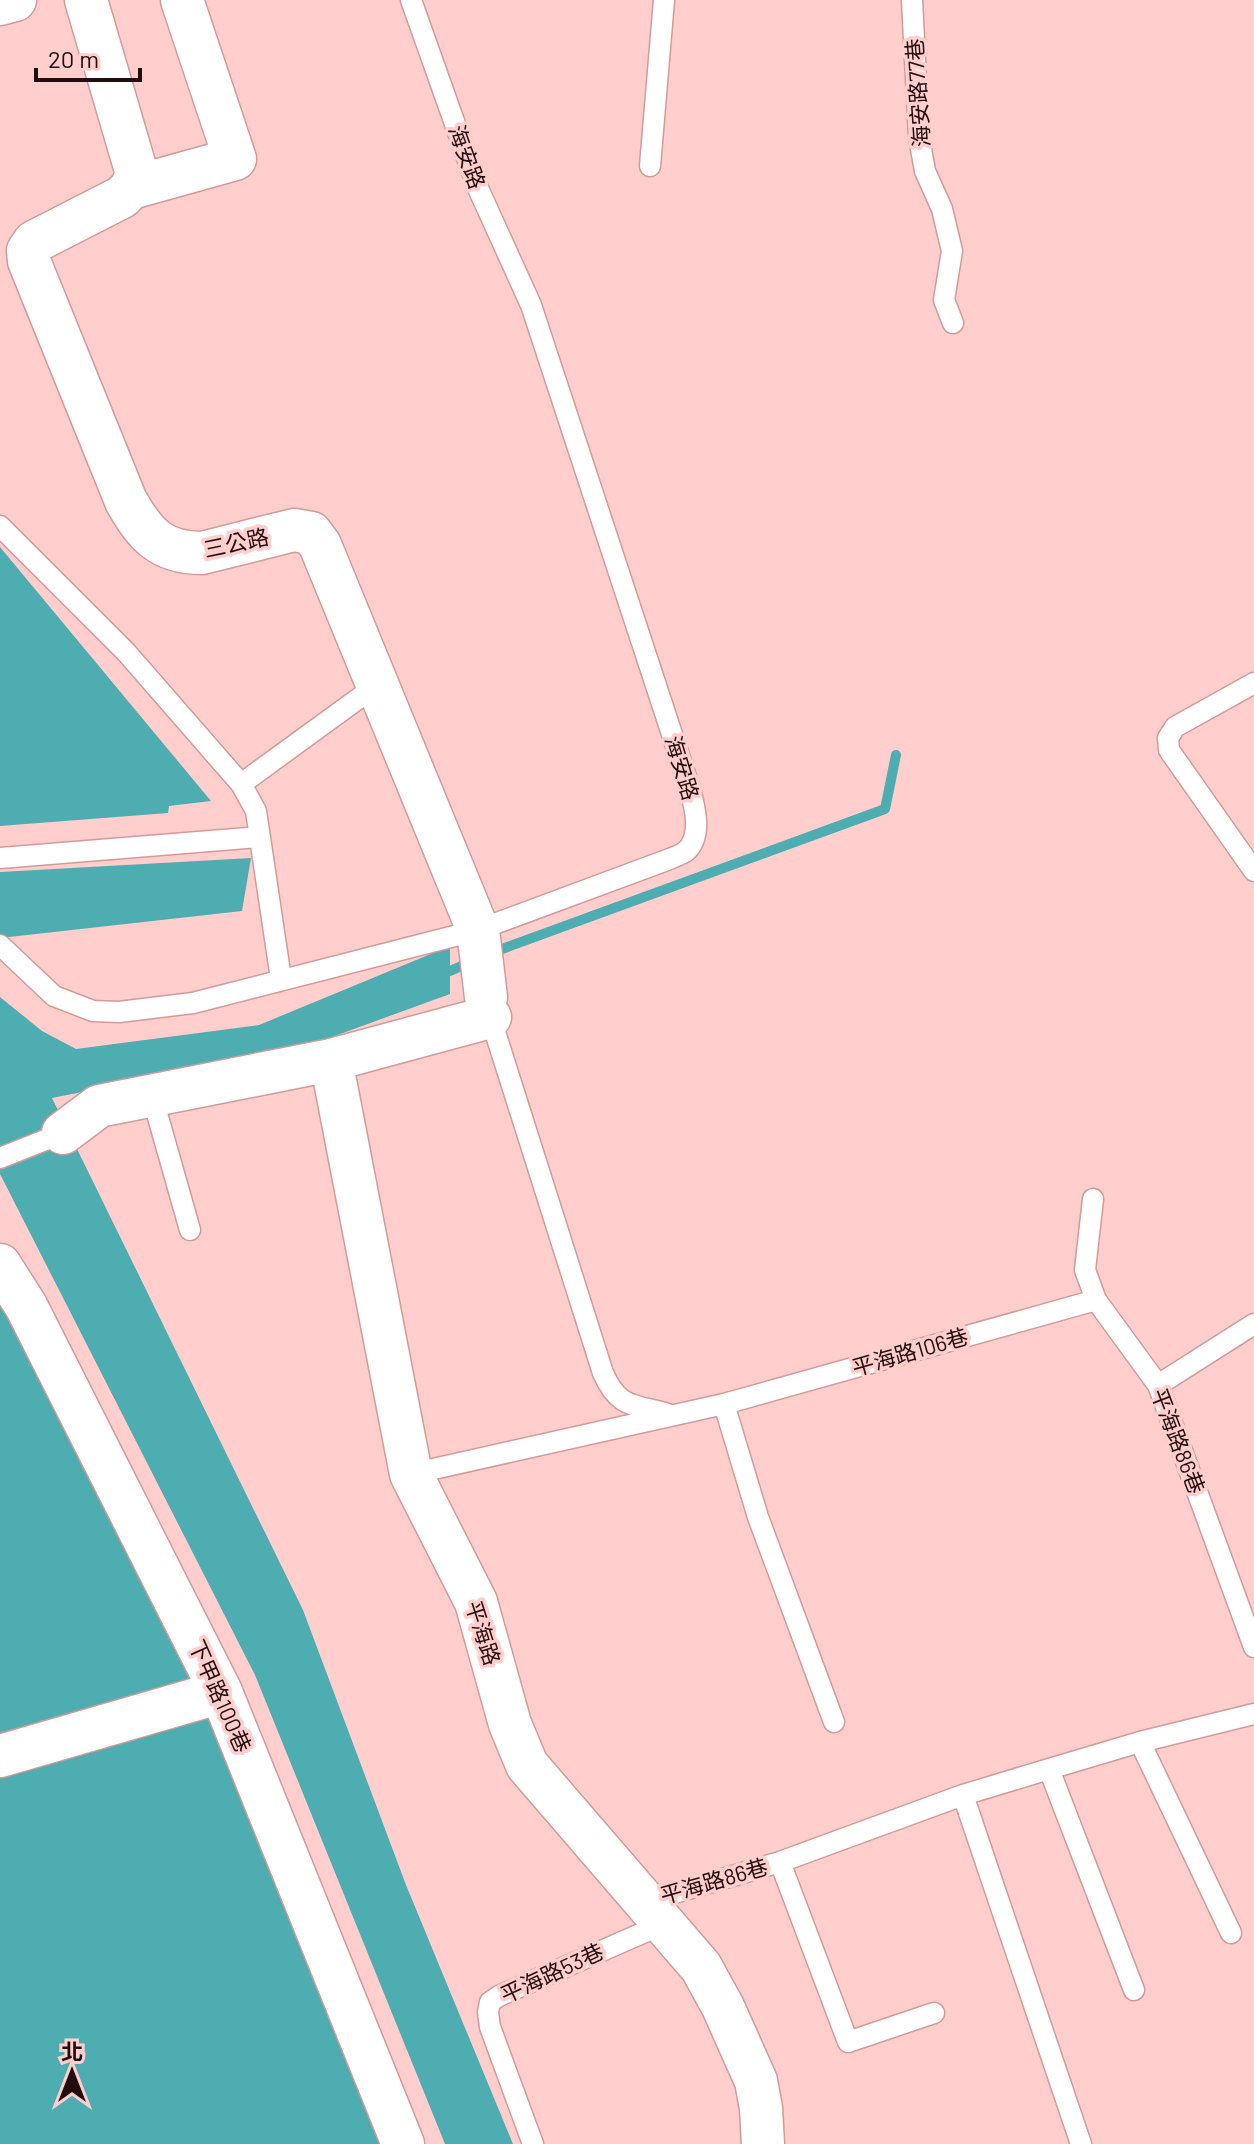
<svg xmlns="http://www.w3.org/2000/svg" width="1254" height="2144" font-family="Barlow,'Noto Sans TC',sans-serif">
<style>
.water{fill:#4dadb1}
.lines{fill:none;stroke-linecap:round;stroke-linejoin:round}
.stream{stroke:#4dadb1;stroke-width:10}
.lane-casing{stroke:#d39a99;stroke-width:23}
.street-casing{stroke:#d39a99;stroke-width:45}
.lane{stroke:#fff;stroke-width:20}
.street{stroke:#fff;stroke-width:42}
.labels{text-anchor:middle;stroke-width:7;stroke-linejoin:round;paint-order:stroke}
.street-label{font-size:22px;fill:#220e0e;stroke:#ffcecd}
</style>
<rect width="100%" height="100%" fill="#ffcecd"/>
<path class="water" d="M0,547L211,801L169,806L168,813L0,826Z
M251,858L242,911L0,938V872Z
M450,946V994L299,1049L52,1098L303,1610L406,1885L513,2144H445L255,1675L0,1174V997L42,1031L76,1049L259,1025Z
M0,1244L41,1292L397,2144H0Z"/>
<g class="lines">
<path class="stream" d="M491,953L885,809L896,755
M450,971L473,961"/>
<g class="lane-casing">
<path id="lane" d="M912,0L919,138L925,171L942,209L952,251L944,300L953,323
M650,166L664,0
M0,526L126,652L241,784L256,811L281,979
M1254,683L1175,727L1168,738L1169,750L1254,871
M241,784L377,685
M0,858L260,837
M0,945L54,996L93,1011L119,1012L193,1003L478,930L667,860C672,858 680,855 685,852C703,837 695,808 690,789L531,305L477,186L411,0
M489,1013L603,1373C619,1409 633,1404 668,1414
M152,1096L190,1230
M0,1158L63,1133
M1093,1199L1085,1270L1096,1300L1158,1385L1254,1647
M1158,1385L1254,1324
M724,1404L758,1517L834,1722
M411,1474L724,1404L1096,1300
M1140,1742L1231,1933
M1049,1769L1134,1990
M963,1795L1081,2144
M780,1862L848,2042L934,2013
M644,1902L780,1862L963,1795L1049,1769L1140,1742L1254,1714
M533,2144L490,2027L488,2012L490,2002L499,1996L663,1924"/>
</g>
<g class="street-casing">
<path id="street" d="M86,0L137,174L131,188L122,197L34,242L28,251L29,261L126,501C145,534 160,553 202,553L294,530L311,533L320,545L478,930L486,997
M0,4L15,0
M131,188L235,159L182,0
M331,1060L411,1474L476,1602L510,1724L527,1765L701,1967L723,2007L756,2081L761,2108L763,2144
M63,1133L99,1106L331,1060L490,1017
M0,1265L26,1306L221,1692L403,2144
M0,1756L221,1692"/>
</g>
<use href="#lane" class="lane"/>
<use href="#street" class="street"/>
</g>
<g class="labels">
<g class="street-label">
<text transform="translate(918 93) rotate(-94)" y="8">海安路77巷</text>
<text transform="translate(467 157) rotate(70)" y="8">海安路</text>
<text transform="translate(236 543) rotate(-12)" y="8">三公路</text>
<text transform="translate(682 768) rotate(73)" y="8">海安路</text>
<text transform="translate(910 1352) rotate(-16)" y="8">平海路106巷</text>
<text transform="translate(1178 1441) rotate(69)" y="8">平海路86巷</text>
<text transform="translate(483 1633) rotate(72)" y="8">平海路</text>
<text transform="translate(220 1696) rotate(66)" y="8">下甲路100巷</text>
<text transform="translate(714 1881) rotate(-16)" y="8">平海路86巷</text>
<text transform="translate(552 1973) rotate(-25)" y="8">平海路53巷</text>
</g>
</g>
<g transform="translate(72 2072)" stroke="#ffcecd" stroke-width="6" paint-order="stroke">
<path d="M0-6L14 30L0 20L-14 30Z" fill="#220e0e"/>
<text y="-12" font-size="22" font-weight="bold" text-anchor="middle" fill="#220e0e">北</text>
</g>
<path d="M36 68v12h104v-12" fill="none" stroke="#220e0e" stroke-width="4"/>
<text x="48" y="68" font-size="24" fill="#220e0e" stroke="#ffcecd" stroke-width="6" paint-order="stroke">20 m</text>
</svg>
